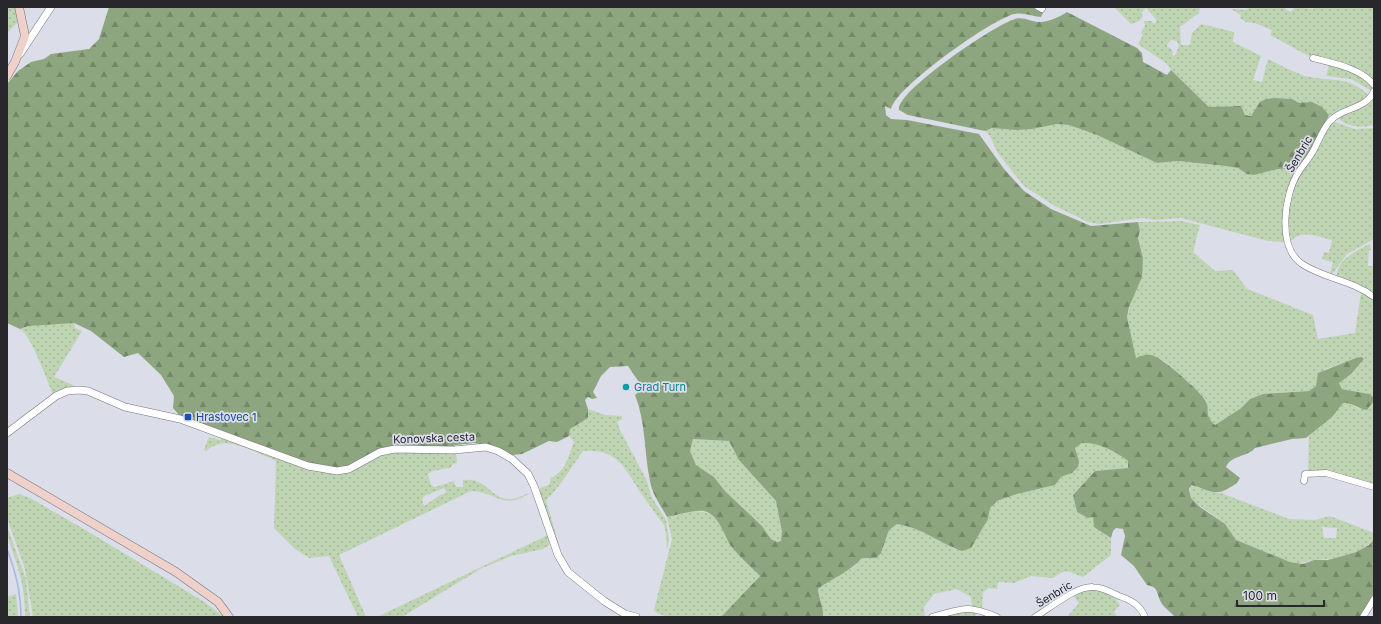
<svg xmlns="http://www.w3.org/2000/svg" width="1381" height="624" font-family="Inter,sans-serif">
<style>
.grass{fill:url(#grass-dots);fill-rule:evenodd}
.forest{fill:url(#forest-firs);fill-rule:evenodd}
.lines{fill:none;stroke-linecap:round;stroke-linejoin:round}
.stream{stroke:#a4bae1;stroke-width:1.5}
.minor-casing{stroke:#747580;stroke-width:7}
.tertiary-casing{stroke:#747580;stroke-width:8}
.secondary-casing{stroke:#747580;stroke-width:9}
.minor{stroke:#fff;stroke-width:6}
.tertiary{stroke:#fff;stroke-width:7}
.secondary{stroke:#f0d1c9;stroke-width:8}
.culture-dot{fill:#0f9aa8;stroke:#dbdde9;stroke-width:1.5}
.transit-dot{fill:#1a4fb4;stroke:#dbdde9;stroke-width:1.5}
.labels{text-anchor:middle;stroke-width:3.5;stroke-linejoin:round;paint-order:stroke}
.street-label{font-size:11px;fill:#27272c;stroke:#dbdde9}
.culture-label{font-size:11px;fill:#0d838f;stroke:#dbdde9;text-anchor:start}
.transit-label{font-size:11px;fill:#164399;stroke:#dbdde9;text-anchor:start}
</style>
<defs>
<pattern id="grass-dots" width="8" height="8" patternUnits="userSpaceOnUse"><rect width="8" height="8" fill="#bfd4b2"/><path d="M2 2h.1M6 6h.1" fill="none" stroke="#a4b699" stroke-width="1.8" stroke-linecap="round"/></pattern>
<pattern id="forest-firs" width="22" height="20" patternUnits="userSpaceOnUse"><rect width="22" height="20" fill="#8ea67f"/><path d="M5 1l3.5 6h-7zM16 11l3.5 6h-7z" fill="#748768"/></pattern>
</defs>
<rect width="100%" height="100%" fill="#dbdde9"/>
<path class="grass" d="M7,7H16L19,21L7,33Z
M1114,7H1200L1199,13L1180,27L1181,45H1190L1192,33L1201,24L1234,32L1233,42L1261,56L1253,80L1262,82L1268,59C1280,65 1293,72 1305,76C1329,82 1349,75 1368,95L1365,100L1332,115H1329C1318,103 1314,106 1299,103C1296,103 1294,100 1291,99C1274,96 1262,102 1251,116L1209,107L1171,70L1167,64L1138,44L1143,35L1141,33L1145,25L1144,21H1152L1153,24L1156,22V19L1146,8L1141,13L1143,16L1139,21L1131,24ZM1171,40L1177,41L1179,46L1176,54L1173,56L1172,50L1167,46L1168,43Z
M1251,7H1286L1285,9L1291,12L1295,7L1313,9V7H1374V81L1305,54L1270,35L1272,30L1255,23L1246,22L1240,18L1241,15L1231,9L1246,10Z
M1329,65L1352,71L1373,85L1372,91L1351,79L1326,76Z
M1374,96V125C1363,128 1346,127 1338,118L1339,116L1367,104Z
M1332,121L1355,129L1374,128V239L1347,254L1332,274H1330L1333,262L1322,259L1324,252L1329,253L1332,240C1318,237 1302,229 1291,241L1287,214L1298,178L1314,156L1326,130Z
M1057,124L1069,125L1097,135L1157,163L1178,161L1226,166L1238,168L1247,174L1254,175L1278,169L1293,168L1297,170L1283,211L1287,242L1268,241L1181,218L1156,220L1142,218L1099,224L1088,222L1055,206L1024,186L997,152L990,136L985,131L992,128L1032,129Z
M1181,221L1200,225L1193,252L1215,271L1233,270L1247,289L1313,315L1318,339L1355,333L1361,293L1365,292L1374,299V485L1308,471L1309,436L1332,417L1343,403L1348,402L1359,409L1369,394L1342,389L1339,383L1351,374L1364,359L1362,357L1325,369L1316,386L1309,391L1263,394L1250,399L1240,409L1215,425L1208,419L1206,400L1190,383L1164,361L1136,358L1127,317L1143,258L1138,238L1140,231L1138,222Z
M1370,244L1371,250H1369L1368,266H1374V295L1358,284L1337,275C1337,260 1358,249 1370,244Z
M62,322L74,323L75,328L82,331L54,377L73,385L72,388L53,395C48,382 31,335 20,329L28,326Z
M588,409L605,415L622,416V419L617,422L620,430L647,481L651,496L666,520L669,540L667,550L666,533L664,525C656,514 647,502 639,490C623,465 616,449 583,451C573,465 558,490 546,500L559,545L556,546L540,493V488L549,485L551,478C566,471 568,457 574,442L569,436L570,429L588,418Z
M209,437L220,440L223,438C249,447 323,479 346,473C362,469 374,457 390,452L456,453L457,463L453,464L450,468L432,471L428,474L431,485L435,487L454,481L456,487H463V480C487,477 491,499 508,499C516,500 523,495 530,493C502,511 498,492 471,491L339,555L366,617H358L329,556L309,558L295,549L274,528L276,461C261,454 243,445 226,443C218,443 211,447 206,451L204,450ZM444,488L447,493L440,495L424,506L422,500L424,496Z
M693,439L729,441L776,501L782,532L781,541L777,542L771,539L762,526L725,491L714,477L696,465L690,451Z
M1082,443C1100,443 1113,450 1128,461V468L1095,471L1073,495L1077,512L1093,517L1094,527L1111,538V555L1083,577C1068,572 1067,567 1053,578L1031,576L1014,583L998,582L997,589L989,588L983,592L982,609L972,606L971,597L957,589L934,594L924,607L925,617H823C824,607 819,600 818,589L828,581L854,567L862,558L881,553L889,530L897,524C919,528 936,538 955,549L988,519L990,508L997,501L1017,494L1055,485L1061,477L1072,473L1079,461L1075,448Z
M1190,485C1201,487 1210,493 1221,493L1289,519L1315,520L1330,516L1374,533V539C1360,555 1336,559 1315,560C1305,560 1305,565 1292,562C1279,560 1249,547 1237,541C1232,538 1229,529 1224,524C1214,514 1201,508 1191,498ZM1322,527L1337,528L1336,538H1324Z
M19,494L30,498L82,528L203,601L224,617H33L25,569L7,518V498Z
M693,511C720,512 718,521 729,542C733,551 752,569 760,576L721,617L719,615L717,617C703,617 662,621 654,610L672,539L667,517Z
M7,526L26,579L30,617H25C25,600 23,584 18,568C14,553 7,541 7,526Z
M548,535L549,545L543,549L511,556L482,568L402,617H377Z
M1083,590C1102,589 1109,590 1120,605L1114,611L1117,617H1067L1079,603L1073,595Z
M16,594L18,617H7V597Z
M953,611H977L975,617H936Z"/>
<path class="forest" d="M109,7H1033L1043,13L1041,17C1031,16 1020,11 1011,15C987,23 896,87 891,109L885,106L886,115L891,119L907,120L979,134L1004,169L1024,191L1051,209L1091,226L1138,222L1140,231L1138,238L1143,258L1142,277L1129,307L1127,317L1136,358C1141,356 1145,354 1151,355C1162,357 1199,390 1205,400C1211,410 1203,414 1215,425L1240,409L1250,399L1263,394L1309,391L1316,386L1318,373L1356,358L1362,357L1364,359L1351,374L1339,383L1342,389L1369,394L1373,397V402L1367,410C1359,409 1352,402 1343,403L1332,417L1306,438L1292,439L1255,448C1248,457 1231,455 1226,467L1240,478C1237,484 1234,485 1229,488C1214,498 1206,488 1191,485L1189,489L1191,498L1200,507L1225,524L1236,540L1290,562L1303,564L1314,560H1327L1343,556L1356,552L1369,545L1374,539V593L1360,617H1175C1171,612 1163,607 1161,602C1156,593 1159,587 1147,585L1134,566L1121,555L1125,536L1123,529L1116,528L1113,531L1111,538L1094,527L1093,517L1088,518L1077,512L1073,495L1095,471L1128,468V461C1113,450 1100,443 1082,443L1075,448L1079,461L1078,467L1072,473L1061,477L1055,485L1017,494L997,501L990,508L988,519L971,548L962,551C937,542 925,529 897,524L889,530L881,553L876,558H862C850,572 832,578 818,589C819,600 824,607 823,617H721L760,576C753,569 732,550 728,541C711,502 704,509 667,517C661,506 652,494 650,481C644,452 646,423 635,395L643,388L628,366L610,367L601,376L593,392L597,398L592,399L588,397L585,400L588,409V418L570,429L569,436L557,442L549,441L522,454L512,455L487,445L473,443L456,445L448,448L410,445L395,447L358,463L338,468L316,466L180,416L173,408L174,396L161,375L138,353L124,357L91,331L74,323L28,326L20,329L7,323V84L18,71L31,62L44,59L51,54L89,49L99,39ZM693,439L729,441L739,460L776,501L782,532L781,541L777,542L771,539L762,526L725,491L714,477L696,465L690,451Z
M1067,12L1137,48L1142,53L1143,62L1167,75L1171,70L1209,107L1241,106L1245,115L1251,116L1260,102L1266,99L1276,98L1292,99L1299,103L1312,102L1322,107L1329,115L1317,141L1297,170L1293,168L1278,169L1254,175L1247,174L1238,168L1226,166L1178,161L1157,163L1097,135L1069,125L1057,124L1032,129L1016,130L992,128L985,131L908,115L899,110C895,92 996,24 1015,19C1024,16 1033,23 1042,22C1050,21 1060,17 1067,12Z"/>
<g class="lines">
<path class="stream" d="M7,549C16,572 21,592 21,617"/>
<g class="minor-casing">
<path id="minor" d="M1038,7L1042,9
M1313,58C1332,63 1361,68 1374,85
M1374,91C1366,110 1342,107 1330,121C1322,130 1318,143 1312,153C1308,160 1302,166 1298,173C1284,195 1277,247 1302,264C1325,279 1352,280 1374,297
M1304,481L1305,474L1326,473L1374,487
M932,617C963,609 966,604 997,617
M1035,617C1050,608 1076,586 1093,587C1102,587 1111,592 1119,596C1131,600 1140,605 1145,617
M1363,617L1374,599"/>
</g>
<g class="tertiary-casing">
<path id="tertiary" d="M20,54L51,7
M7,433L56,396L67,391L79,390L88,391L125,407L180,419L308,466L337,471L349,469L380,452L395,449L454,450L486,447L498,451L512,459L528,474L534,486L558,555L568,572L604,601L625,614L636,617"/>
</g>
<g class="secondary-casing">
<path id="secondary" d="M7,76L15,62L25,36L19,7
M7,473L176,572L218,602L229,617"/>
</g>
<use href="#minor" class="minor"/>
<use href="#tertiary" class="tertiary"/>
<use href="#secondary" class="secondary"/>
</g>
<circle class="culture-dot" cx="626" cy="387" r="4"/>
<rect class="transit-dot" x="184" y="413" width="8" height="8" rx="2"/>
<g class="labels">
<g class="street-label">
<text transform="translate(1299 154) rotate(-59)" y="4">Šenbric</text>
<text transform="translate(434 438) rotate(-2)" y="4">Konovska cesta</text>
<text transform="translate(1054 594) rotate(-31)" y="4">Šenbric</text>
</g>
<g class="culture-label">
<text x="634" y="391">Grad Turn</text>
</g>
<g class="transit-label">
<text x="196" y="421">Hrastovec 1</text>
</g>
</g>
<rect width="1381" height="624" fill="none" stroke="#27272c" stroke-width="16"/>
<path d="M1237 600v6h87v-6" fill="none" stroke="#27272c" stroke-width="2"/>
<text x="1243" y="600" font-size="12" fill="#27272c" stroke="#dbdde9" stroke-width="3" paint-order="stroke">100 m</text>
</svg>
